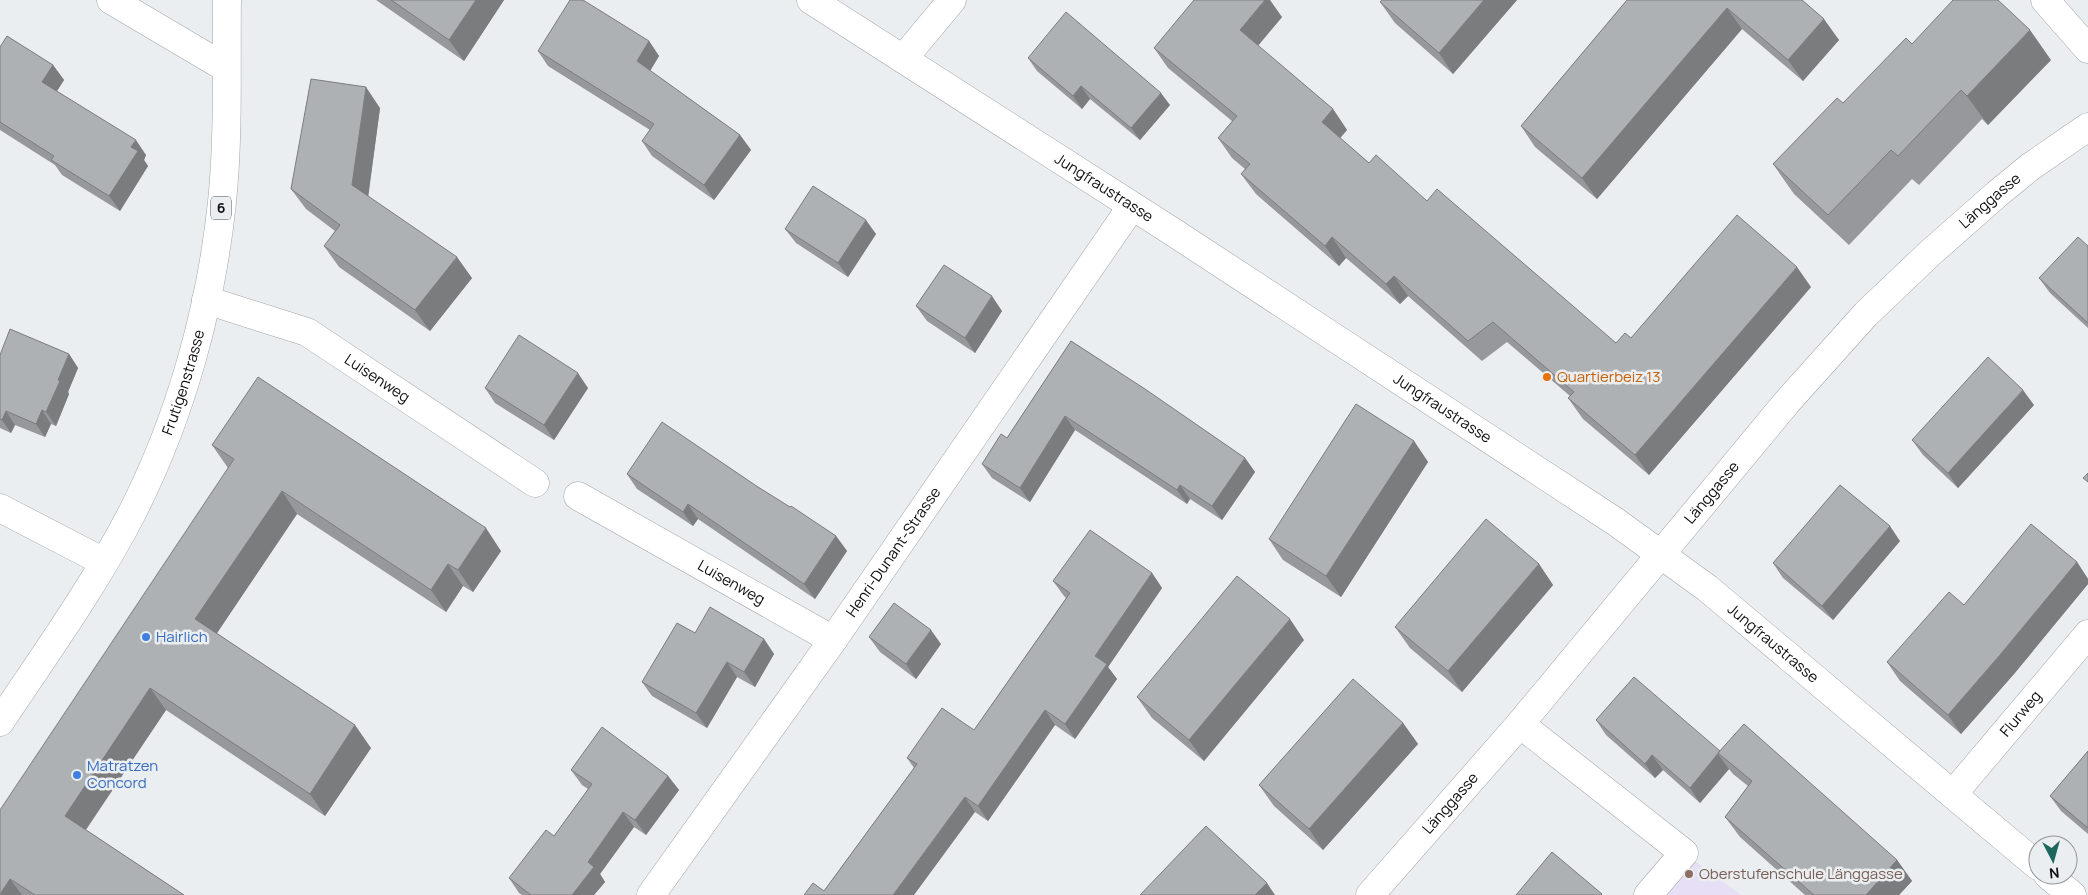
<svg xmlns="http://www.w3.org/2000/svg" width="2088" height="895" font-family="Manrope,sans-serif">
<style>
.education{fill:#e6dff5}
.lines{fill:none;stroke-linecap:round;stroke-linejoin:round}
.minor-casing{stroke:#a3a5a8;stroke-width:29}
.major-casing{stroke:#a3a5a8;stroke-width:29}
.minor{stroke:#fff;stroke-width:28}
.major{stroke:#fff;stroke-width:28}
.wall{fill:#96989b}
.shaded-wall{fill:#7a7c7e}
.building{fill:#aeb1b4;stroke:#7a7c7e}
.food-dot{fill:#e8710a;stroke:#ebeef1;stroke-width:2}
.shop-dot{fill:#3f7fe0;stroke:#ebeef1;stroke-width:2}
.education-dot{fill:#8d6e63;stroke:#ebeef1;stroke-width:2}
.labels{text-anchor:middle;stroke-width:5;stroke-linejoin:round;paint-order:stroke}
.shield{fill:#ebeef1;stroke:#4f5052;stroke-width:1}
.shield-label{font-size:14px;font-weight:bold;fill:#0c0d0e}
.street-label{font-size:15px;fill:#0c0d0e;stroke:#ebeef1}
.food-label{font-size:15px;fill:#c56008;stroke:#ebeef1;text-anchor:start}
.shop-label{font-size:15px;fill:#366cbe;stroke:#ebeef1;text-anchor:start}
.education-label{font-size:15px;fill:#785e54;stroke:#ebeef1;text-anchor:start}
</style>
<rect width="100%" height="100%" fill="#ebeef1"/>
<path class="education" d="M1684,853L1741,895H1648Z"/>
<g class="lines">
<g class="minor-casing">
<g id="minor">
<path d="M111,0L226,68"/>
<path id="s1" d="M811,0L1173,232L1616,522L1707,588L2038,866"/>
<path d="M2045,0L2088,49"/>
<path d="M903,59L952,0"/>
<path id="s2" d="M206,300L307,332L535,483"/>
<path id="s3" d="M578,496L833,640"/>
<path d="M0,508L104,562"/>
<path d="M1520,724L1684,853L1648,895"/>
<path id="s4" d="M1953,794L2088,634"/>
<path d="M2048,875L2072,895"/>
<path id="s5" d="M651,895L833,640L1132,206"/>
<path id="s6" d="M1370,895L1520,724L1787,402L1866,314L1929,254L1997,194L2030,167L2088,127"/>
</g>
</g>
<g class="major-casing">
<g id="major">
<path id="s7" d="M0,722C46,653 95,585 133,511C181,416 211,308 222,202C229,135 226,67 227,0"/>
</g>
</g>
<use href="#minor" class="minor"/>
<use href="#major" class="major"/>
</g>
<path class="wall" d="M376,0H504L464,61Z
M1382,0H1517L1453,74L1395,23L1380,2Z
M1627,0H1802L1839,40L1803,81L1742,29L1597,199L1535,147L1521,126Z
M1282,17L1258,46L1333,109L1347,130L1340,138L1369,163L1427,201L1616,343L1811,287L1649,475L1583,419L1568,398L1570,396L1507,342L1482,361L1408,296L1400,304L1346,258L1339,266L1256,194L1241,174L1245,169L1232,158L1218,138L1232,121L1168,68L1154,48Z
M649,41L659,56L650,71L740,135L751,150L714,200L652,156L642,141L650,130L548,66L538,51Z
M1912,44L2051,60L1988,125L1982,119L1919,185L1912,179L1849,245L1794,194L1773,164Z
M0,47L53,65L64,80L57,91L146,155L144,160L148,166L120,211L62,175L55,165L0,130Z
M1028,58L1170,105L1140,140L1090,99L1082,109L1037,71Z
M380,108L368,196L472,278L430,331L339,267L324,246L335,231L306,209L291,189Z
M785,229L876,234L848,277L796,243Z
M2088,246V328L2050,293L2039,278Z
M916,306L1002,311L975,353L927,321Z
M1071,341L1245,458L1255,472L1222,520L1190,499L1187,504L1075,430L1030,502L992,478L982,464L1007,438Z
M69,354L78,368L68,392L69,394L56,426L51,424L45,437L15,425L11,433L0,428V355Z
M485,388H588L554,440L495,403Z
M2034,405L1958,488L1923,455L1912,440Z
M1414,441L1428,462L1341,597L1283,560L1269,539Z
M212,445L501,551L473,592L463,586L446,612L297,514L217,633L371,748L325,816L166,710L86,830L184,895H0L228,468Z
M627,474L758,487L836,536L847,551L815,599L698,519L693,526L637,489Z
M1900,541L1833,620L1783,578L1773,563Z
M2077,562L2088,579V584L2014,674L1961,734L1900,681L1887,662Z
M1539,564L1553,585L1462,692L1410,648L1395,627Z
M1152,573L1162,588L1108,667L1117,679L1075,739L1055,725L988,821L975,812L824,891L914,768L907,758L974,730L1066,598L1064,596L1053,581Z
M695,633L764,639L774,654L755,687L737,677L707,728L652,696L642,682Z
M869,637L941,644L916,679L880,652Z
M1304,640L1204,761L1152,718L1137,697Z
M1596,720L1720,751L1897,860L1912,881L1899,895H1805L1740,837L1725,817L1748,786L1733,774L1729,769L1700,803L1663,770L1655,778L1606,735Z
M1403,723L1418,744L1323,850L1274,806L1259,785Z
M2088,751V834L2061,811L2050,796Z
M571,770L668,776L679,790L646,835L634,827L600,874L605,882L594,895H522L519,893L509,878L554,836L588,789L582,785Z"/>
<path class="shaded-wall" d="M476,0H504L464,61L449,40Z
M1265,0H1270L1282,17L1254,50L1240,30Z
M1484,0H1517L1453,74L1439,53Z
M1727,8L1742,29L1597,199L1582,178Z
M1824,19L1839,40L1803,81L1788,60Z
M2030,30L2051,60L1988,125L1967,96Z
M649,41L659,56L647,76L637,61Z
M53,65L64,80L53,97L42,82Z
M1081,86L1090,99L1082,109L1073,96Z
M366,87L380,108L367,206L352,185Z
M1161,93L1170,105L1140,140L1131,128Z
M1333,109L1347,130L1336,143L1322,122Z
M740,135L751,150L714,200L704,185Z
M136,140L146,155L144,160L148,166L120,211L109,196L131,147Z
M866,220L876,234L848,277L838,263Z
M1332,237L1346,258L1339,266L1325,246Z
M457,257L472,278L430,331L415,310Z
M1797,267L1811,287L1649,475L1635,455Z
M1394,276L1408,296L1400,304L1386,284Z
M992,296L1002,311L975,353L965,338Z
M69,354L78,368L68,392L69,394L56,426L46,412L58,380Z
M578,373L588,388L554,440L544,425Z
M2023,390L2034,405L1958,488L1948,473Z
M42,410L51,424L45,437L36,424Z
M6,411L15,425L11,433L2,420Z
M1065,416L1075,430L1030,502L1020,488Z
M1414,441L1428,462L1341,597L1326,576Z
M1245,458L1255,472L1222,520L1212,506Z
M1180,485L1190,499L1187,504L1177,490Z
M282,491L297,514L211,642L195,619Z
M688,504L698,519L693,526L683,512Z
M1890,526L1900,541L1833,620L1822,606Z
M486,528L501,551L473,592L458,570Z
M836,536L847,551L815,599L804,584Z
M2077,562L2088,579V584L2014,674L1961,734L1948,715Z
M448,564L463,586L446,612L431,590Z
M1539,564L1553,585L1462,692L1448,671Z
M1152,573L1162,588L1108,667L1117,679L1075,739L1065,724L1095,656Z
M1290,619L1304,640L1204,761L1189,740Z
M931,630L941,644L916,679L906,664Z
M764,639L774,654L755,687L744,672Z
M727,662L737,677L707,728L696,713Z
M150,688L166,710L80,838L65,816Z
M1045,710L1055,725L988,821L978,806Z
M1403,723L1418,744L1323,850L1309,829Z
M355,725L371,748L325,816L310,794Z
M1718,754L1729,769L1700,803L1690,788Z
M1652,755L1663,770L1655,778L1645,764Z
M668,776L679,790L646,835L635,820Z
M965,797L975,812L914,895H893Z
M623,812L634,827L600,874L605,882L594,895H572L588,862Z
M1897,860L1912,881L1899,895H1866Z
M10,879L22,895H0Z
M1267,883L1275,895H1255Z"/>
<path class="building" d="M391,0H476L449,40Z
M570,0H583L649,41L637,61L740,135L704,185L642,141L654,124L538,51Z
M1194,0H1265L1240,30L1333,109L1322,122L1369,163L1376,155L1427,201L1437,189L1616,343L1625,333L1631,338L1737,215L1797,267L1635,455L1568,398L1574,392L1493,322L1468,341L1394,276L1386,284L1332,237L1325,246L1241,174L1250,164L1218,138L1237,116L1154,48Z
M1382,0H1484L1439,53L1380,2Z
M1627,0H1802L1824,19L1788,60L1727,8L1582,178L1521,126Z
M1953,0H1998L2030,30L1967,96L1961,90L1898,156L1891,150L1828,215L1773,164L1837,98L1843,103L1906,38L1912,44Z
M1066,12L1161,93L1131,128L1081,86L1073,96L1028,58Z
M7,36L53,65L42,82L136,140L131,147L138,151L109,196L51,160L54,156L0,122V47Z
M311,79L366,87L352,185L457,257L415,310L324,246L340,225L291,189Z
M813,186L866,220L838,263L785,229Z
M2078,237L2088,246V323L2039,278Z
M944,265L992,296L965,338L916,306Z
M10,329L69,354L58,380L60,381L46,412L42,410L36,424L6,411L2,420L0,419V355Z
M519,335L578,373L544,425L485,388Z
M1071,341L1145,389L1245,458L1212,506L1180,485L1177,490L1065,416L1020,488L982,464L1001,434L1007,438Z
M1988,357L2023,390L1948,473L1912,440Z
M258,377L486,528L458,570L448,564L431,590L282,491L195,619L355,725L310,794L150,688L65,816L184,895H35L10,879L0,894V810L234,459L212,445Z
M1356,404L1414,441L1326,576L1269,539Z
M662,422L758,487L790,507L791,506L836,536L804,584L688,504L683,512L627,474Z
M2088,473V482L2083,478Z
M1840,485L1890,526L1822,606L1773,563Z
M1486,519L1539,564L1448,671L1395,627Z
M2031,524L2077,562L2000,655L1948,715L1887,662L1949,592L1964,605Z
M1090,530L1152,573L1095,656L1107,664L1065,724L1045,710L978,806L965,797L893,895H804L813,883L824,891L917,764L907,758L942,708L974,730L1070,593L1053,581Z
M1237,576L1290,619L1189,740L1137,697Z
M894,603L931,630L906,664L869,637Z
M710,607L764,639L744,672L727,662L696,713L642,682L677,623L695,633Z
M1634,677L1720,751L1690,788L1652,755L1645,764L1596,720Z
M1353,679L1403,723L1309,829L1259,785Z
M1744,724L1897,860L1866,895H1814L1725,817L1752,781L1718,753Z
M602,727L668,776L635,820L623,812L588,862L594,867L572,895H531L509,878L546,830L554,836L592,784L571,770Z
M2088,751V828L2050,796Z
M1206,826L1267,883L1255,895H1140Z
M1552,852L1602,894L1601,895H1516Z"/>
<circle class="food-dot" cx="1547" cy="377" r="5"/>
<g class="shop-dot">
<circle cx="146" cy="637" r="5"/>
<circle cx="77" cy="775" r="5"/>
</g>
<circle class="education-dot" cx="1689" cy="874" r="5"/>
<g class="labels">
<rect class="shield" x="211" y="196.5" width="20" height="23" rx="4"/>
<g class="shield-label">
<text x="221" y="213">6</text>
</g>
<g class="street-label">
<text dy="5" stroke="none"><textPath href="#s1" startOffset="348">Jungfraustrasse</textPath></text>
<text dy="5" stroke="none"><textPath href="#s6" startOffset="932">Länggasse</textPath></text>
<text dy="5" stroke="none"><textPath href="#s2" startOffset="190">Luisenweg</textPath></text>
<text dy="5" stroke="none"><textPath href="#s7" startOffset="388">Frutigenstrasse</textPath></text>
<text dy="5" stroke="none"><textPath href="#s1" startOffset="752">Jungfraustrasse</textPath></text>
<text dy="5" stroke="none"><textPath href="#s6" startOffset="528">Länggasse</textPath></text>
<text dy="5" stroke="none"><textPath href="#s5" startOffset="420">Henri-Dunant-Strasse</textPath></text>
<text dy="5" stroke="none"><textPath href="#s3" startOffset="176">Luisenweg</textPath></text>
<text dy="5" stroke="none"><textPath href="#s1" startOffset="1158">Jungfraustrasse</textPath></text>
<text dy="5" stroke="none"><textPath href="#s4" startOffset="105">Flurweg</textPath></text>
<text dy="5" stroke="none"><textPath href="#s6" startOffset="122">Länggasse</textPath></text>
</g>
<g class="food-label">
<text x="1557" y="382">Quartierbeiz 13</text>
</g>
<g class="shop-label">
<text x="156" y="642">Hairlich</text>
<text x="87" y="771">Matratzen<tspan x="87" dy="17">Concord</tspan></text>
</g>
<g class="education-label">
<text x="1699" y="879">Oberstufenschule Länggasse</text>
</g>
</g>
<g transform="translate(2053 860) rotate(174)"><circle r="24" fill="#ebeef1" stroke="#929496"/>
<path d="M0-4L9 19L0 12L-9 19Z" fill="#1c665e"/>
<text y="-8" font-size="14" font-weight="bold" text-anchor="middle" fill="#0c0d0e">N</text>
</g>
</svg>
